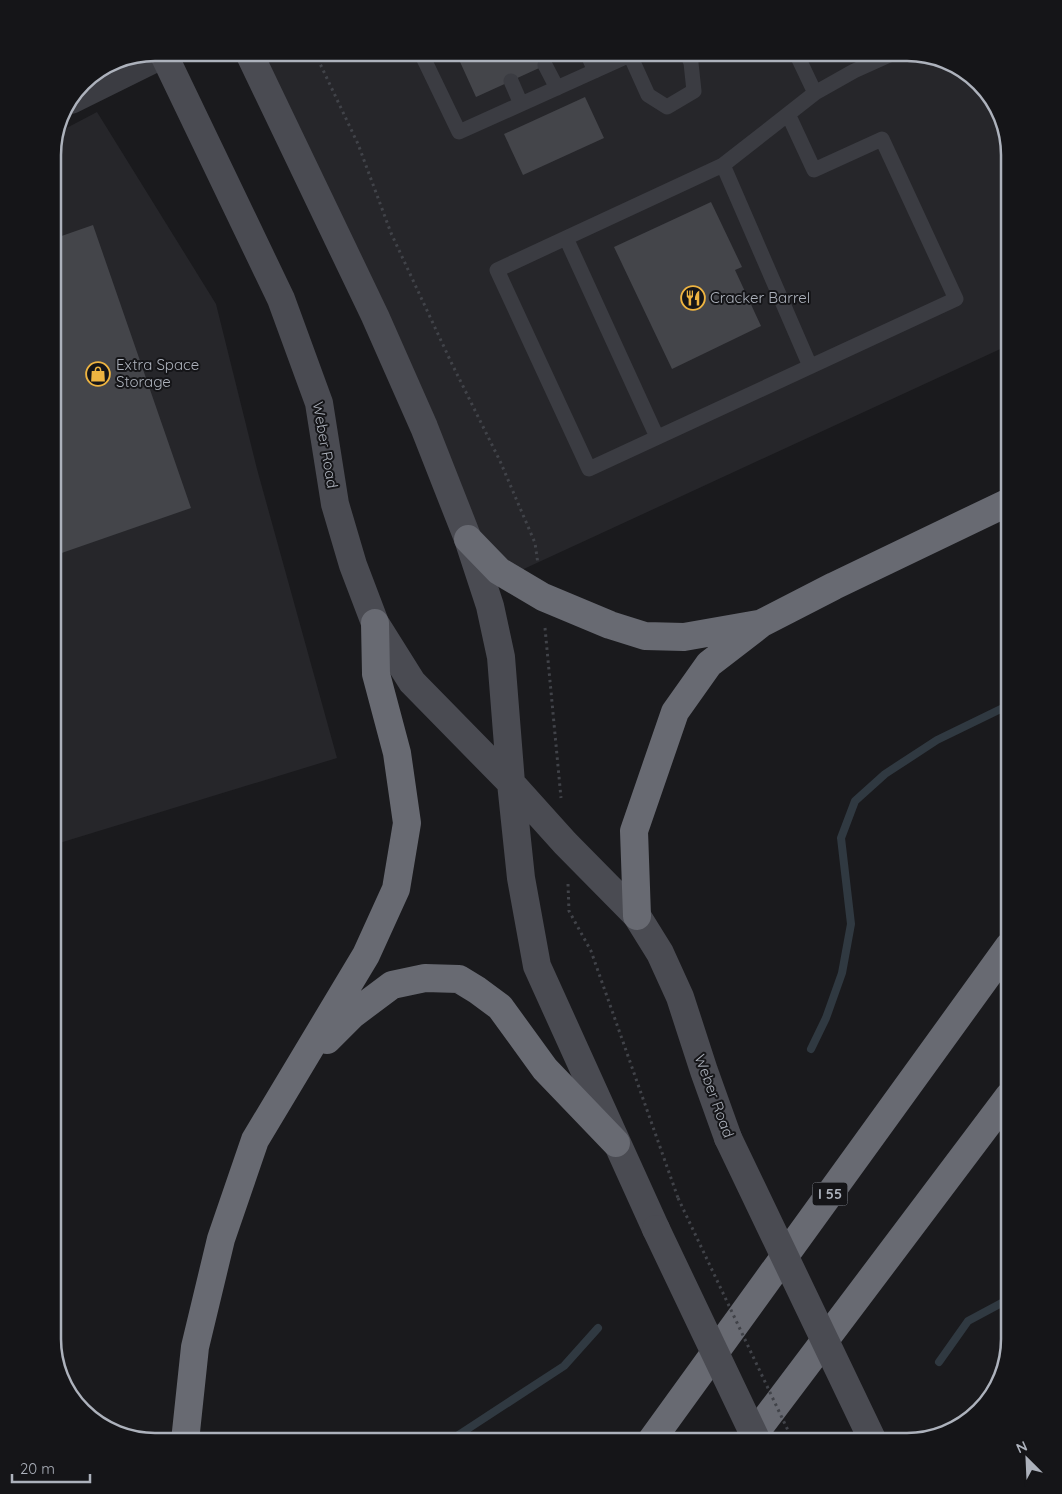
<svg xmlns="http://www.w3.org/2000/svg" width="1062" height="1494" font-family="Quicksand,sans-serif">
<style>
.built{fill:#26262a}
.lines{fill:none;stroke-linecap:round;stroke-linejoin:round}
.stream{stroke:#303941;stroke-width:8}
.building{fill:#44454a}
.path{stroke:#414349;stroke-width:3;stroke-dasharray:2.5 4;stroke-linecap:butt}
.lane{stroke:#3b3c42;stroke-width:15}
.street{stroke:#3b3c42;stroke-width:28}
.secondary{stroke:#4a4b52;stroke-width:28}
.highway{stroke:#686a72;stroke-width:28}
.path-bridge{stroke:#414349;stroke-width:3;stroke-dasharray:2.5 4;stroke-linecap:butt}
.secondary-bridge{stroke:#4a4b52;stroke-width:28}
.labels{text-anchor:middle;stroke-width:4;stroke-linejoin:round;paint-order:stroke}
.shield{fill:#151518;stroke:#7f838b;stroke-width:1}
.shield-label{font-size:14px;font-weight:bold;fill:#adb2bc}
.poi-label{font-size:15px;fill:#adb2bc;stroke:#151518;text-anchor:start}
.street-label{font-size:15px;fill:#adb2bc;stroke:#151518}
.rim{fill:none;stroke:#adb2bc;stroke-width:2.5}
</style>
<rect width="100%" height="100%" fill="#1a1a1d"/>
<path class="built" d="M258,53H913L958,66L996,104L1009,155V345L500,580Z
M97,112L216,304L257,469L337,758L53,845V148L57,133Z"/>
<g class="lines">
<path class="stream" d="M811,1049L826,1018L842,973L851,924L841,838L855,801L885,774L937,740L1009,705
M939,1362L968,1321L1009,1299
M451,1441L460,1434L564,1366L598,1328"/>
</g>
<path class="building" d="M456,53H572L476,97Z
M585,97L604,138L523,175L504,134Z
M711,202L742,267L735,270L761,326L672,369L614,247Z
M93,225L191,508L53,556V239Z"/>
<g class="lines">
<path class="path" d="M315,53L358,144L391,233L451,362L500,461L535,543L538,564
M545,628L561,798
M568,884L569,911L591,951L678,1198"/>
<path class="lane" d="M421,53L459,132L630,55L629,53
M587,53L595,71
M796,53L815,93
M630,55L648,95L667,107L694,91L691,63L687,53
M545,65L557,88
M511,81L521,104
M788,114L814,170L882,139L956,299L589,469L497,270L723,165L815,93L854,71L894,53
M723,165L810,366
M566,238L657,437"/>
<path class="street" d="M71,100L164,54"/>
<path class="secondary" d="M163,53L281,299L319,403L335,504L353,565L375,623L412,682L511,783L565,843L637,916L660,953L680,997L704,1071L728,1138
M249,53L375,316L424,427L468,539L490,606L501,657L511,783L521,878L537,966L656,1229"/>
<path class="highway" d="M468,539L499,571L543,597L610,625L645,636L684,637L758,624
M637,916L634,831L675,712L709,664L762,623L834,586L1009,502
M327,1040L352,1015L392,985L425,978L459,979L477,990L500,1007L545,1069L616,1143
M185,1441L195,1347L221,1239L255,1140L366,955L396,889L407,823L397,753L376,674L375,623
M651,1441L1009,946
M749,1441L1009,1096"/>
<path class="path-bridge" d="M678,1198L793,1441"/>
<path class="secondary-bridge" d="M728,1138L873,1441
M656,1229L757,1441"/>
</g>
<defs>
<g id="restaurant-ring" transform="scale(1.25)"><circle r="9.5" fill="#151518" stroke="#eeb441" stroke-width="1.5"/><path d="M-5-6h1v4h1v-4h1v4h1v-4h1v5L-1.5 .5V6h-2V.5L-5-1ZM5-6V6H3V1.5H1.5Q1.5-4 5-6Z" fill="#eeb441"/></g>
<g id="shop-ring" transform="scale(1.25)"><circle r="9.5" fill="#151518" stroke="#eeb441" stroke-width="1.5"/><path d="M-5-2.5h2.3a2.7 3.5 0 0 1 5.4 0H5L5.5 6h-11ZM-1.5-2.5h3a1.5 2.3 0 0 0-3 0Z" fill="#eeb441"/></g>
</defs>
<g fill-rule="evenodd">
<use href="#restaurant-ring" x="693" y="298"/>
<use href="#shop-ring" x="98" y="374"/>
</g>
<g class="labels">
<rect class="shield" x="812.5" y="1182.5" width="35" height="23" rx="4"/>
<g class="shield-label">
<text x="830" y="1199">I 55</text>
</g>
<g class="poi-label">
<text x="710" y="303">Cracker Barrel</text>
<text x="116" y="370">Extra Space<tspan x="116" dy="17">Storage</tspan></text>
</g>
<g class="street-label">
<text transform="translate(325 445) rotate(80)" y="5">Weber Road</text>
<text transform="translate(714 1096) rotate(70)" y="5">Weber Road</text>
</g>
</g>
<path d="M0 0H1062V1494H0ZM155 61H907A94 94 0 0 1 1001 155V1339A94 94 0 0 1 907 1433H155A94 94 0 0 1 61 1339V155A94 94 0 0 1 155 61Z" fill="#151518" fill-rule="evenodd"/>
<path class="rim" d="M155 61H907A94 94 0 0 1 1001 155V1339A94 94 0 0 1 907 1433H155A94 94 0 0 1 61 1339V155A94 94 0 0 1 155 61Z"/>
<g transform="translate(1027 1459) rotate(336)" stroke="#151518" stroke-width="4" paint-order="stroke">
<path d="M0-4L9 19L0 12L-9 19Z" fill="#adb2bc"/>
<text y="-8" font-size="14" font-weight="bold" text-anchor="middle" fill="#adb2bc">N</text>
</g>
<path d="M12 1474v8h78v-8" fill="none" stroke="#adb2bc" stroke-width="2.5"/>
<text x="20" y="1474" font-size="15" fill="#adb2bc" stroke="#151518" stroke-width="4" paint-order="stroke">20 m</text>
</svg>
